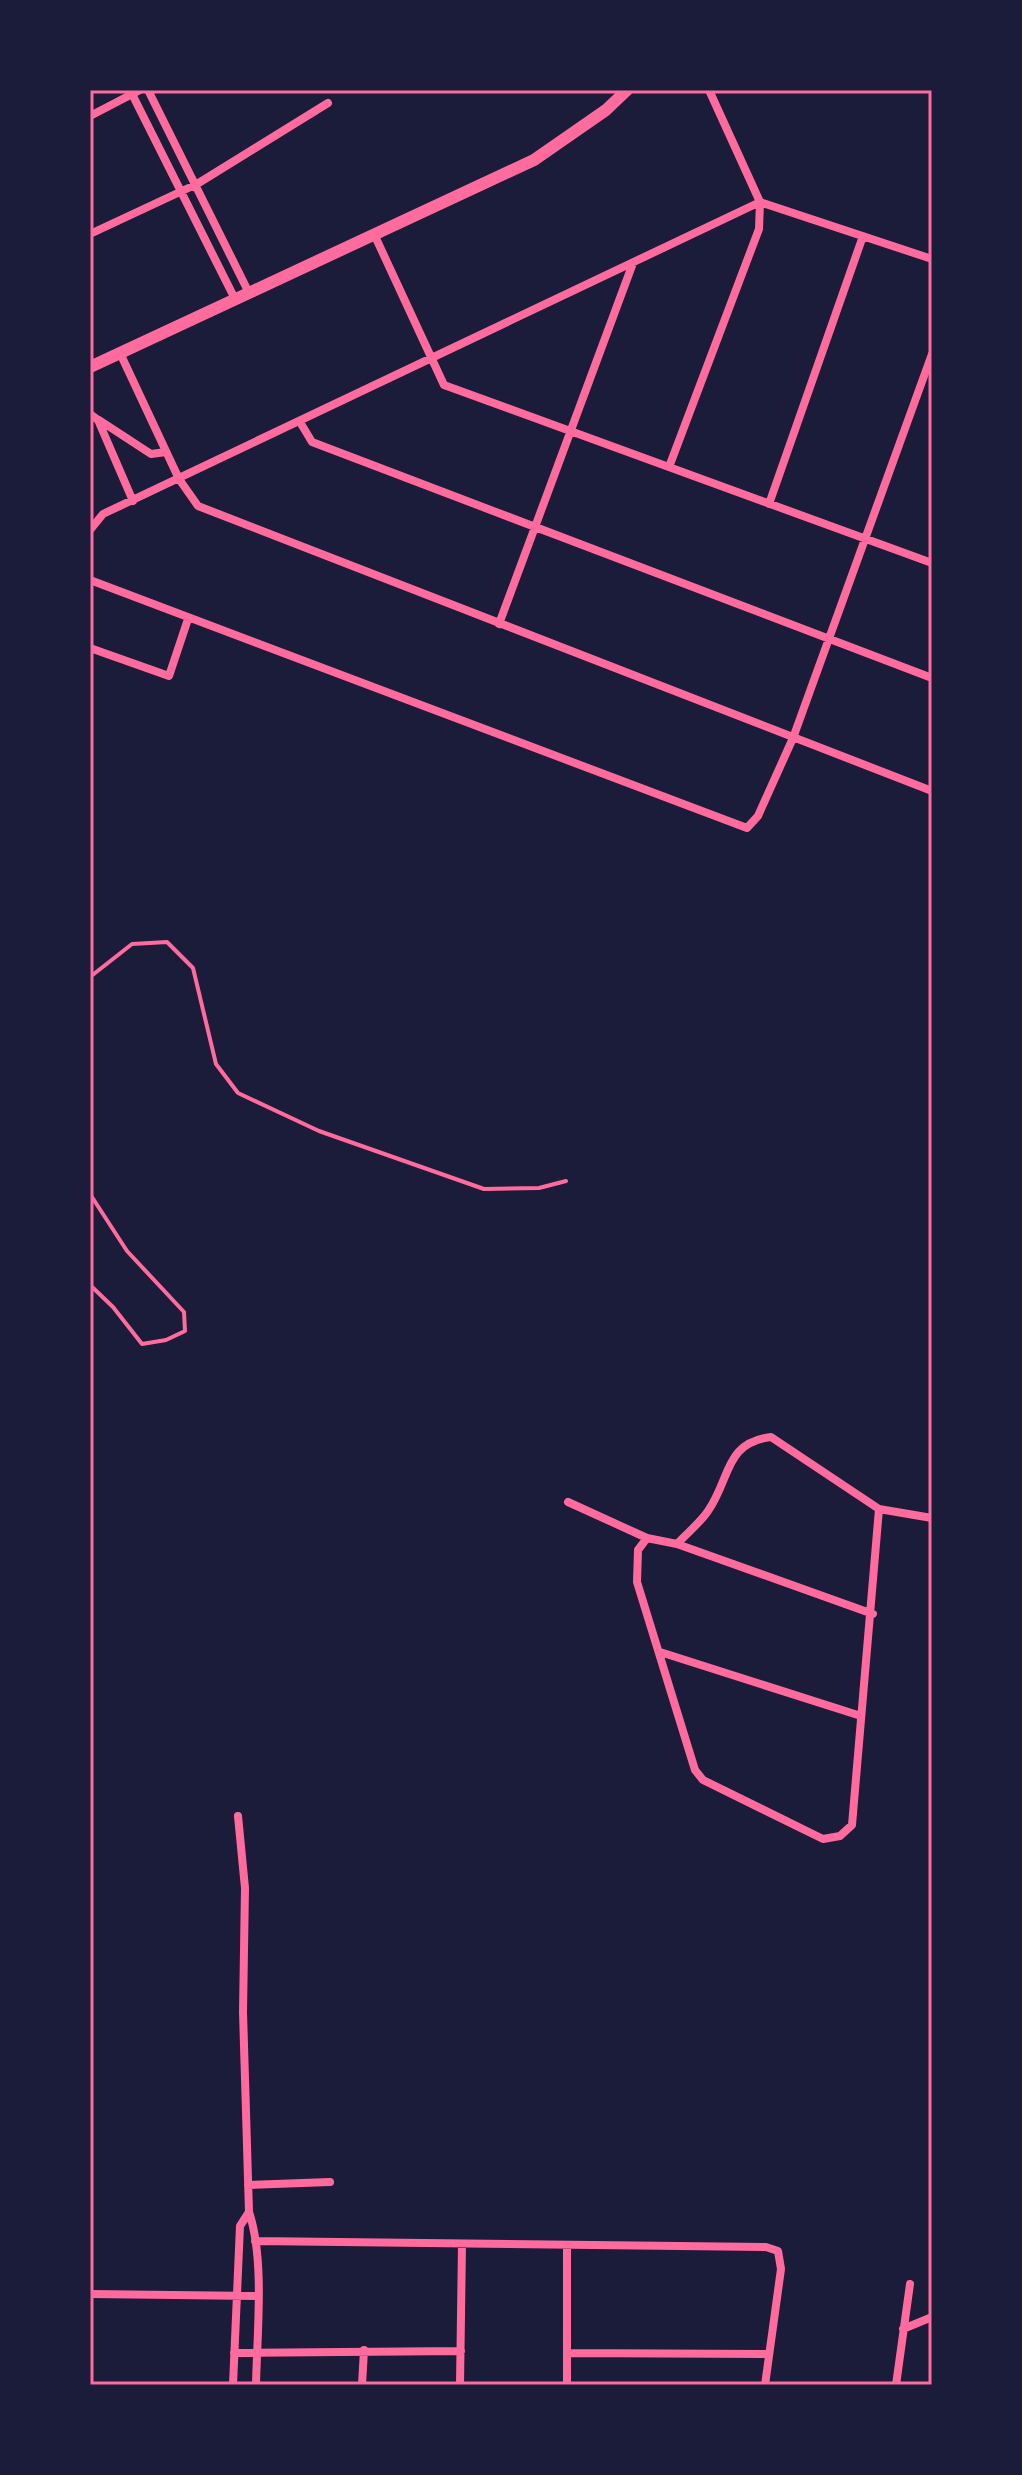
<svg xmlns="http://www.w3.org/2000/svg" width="1022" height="2475" font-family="'Alegreya Sans',sans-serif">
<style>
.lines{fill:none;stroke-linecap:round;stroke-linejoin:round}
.service{stroke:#ff6b9d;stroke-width:4}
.minor{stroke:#ff6b9d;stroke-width:8}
.secondary{stroke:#ff6b9d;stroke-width:12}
.neatline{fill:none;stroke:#ff6b9d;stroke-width:3}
</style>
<rect width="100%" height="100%" fill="#1b1b3a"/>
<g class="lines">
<path class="service" d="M90,977L132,944L167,942L193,968L216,1064L238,1093L319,1131L484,1189L539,1188L566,1181
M90,1194L127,1251L184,1312L185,1331L166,1340L142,1344L113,1307L90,1285"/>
<path class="minor" d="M130,90L235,299
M148,90L249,293
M90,116L140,90
M90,234L197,184L328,103
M374,234L444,385L932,563
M120,353L179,479L198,506L932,791
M90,414L98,420L133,501
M99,420L151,454L166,452
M300,422L312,442L932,678
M669,467L759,229L760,202L709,90
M769,504L863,236
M90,530L103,514L760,202L932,259
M90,580L747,828L758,816L793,738L932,354
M499,624L633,263
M90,648L169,676L188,619
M568,1502L647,1538L677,1544C687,1533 700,1523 708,1511C731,1478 724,1443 771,1437L879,1509L932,1518
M647,1538L638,1550L637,1582L695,1770L703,1780L823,1839L840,1836L852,1825L879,1509
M677,1544L873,1614
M660,1652L861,1716
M238,1816L245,1888L243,2012L249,2212C265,2260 257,2333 256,2385
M248,2185L330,2182
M255,2241L766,2247L778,2251L781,2269L765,2385
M90,2294L257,2296
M903,2329L932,2317
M234,2353L461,2351
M567,2353L769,2354
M233,2385L240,2226L249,2212
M362,2385L364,2350
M460,2385L462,2244
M567,2385V2245
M896,2385L910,2284"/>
<path class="secondary" d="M90,367L534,160L606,110L627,90"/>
</g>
<rect width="1022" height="2475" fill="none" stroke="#1b1b3a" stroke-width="184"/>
<rect x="92" y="92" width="838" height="2291" class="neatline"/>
</svg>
